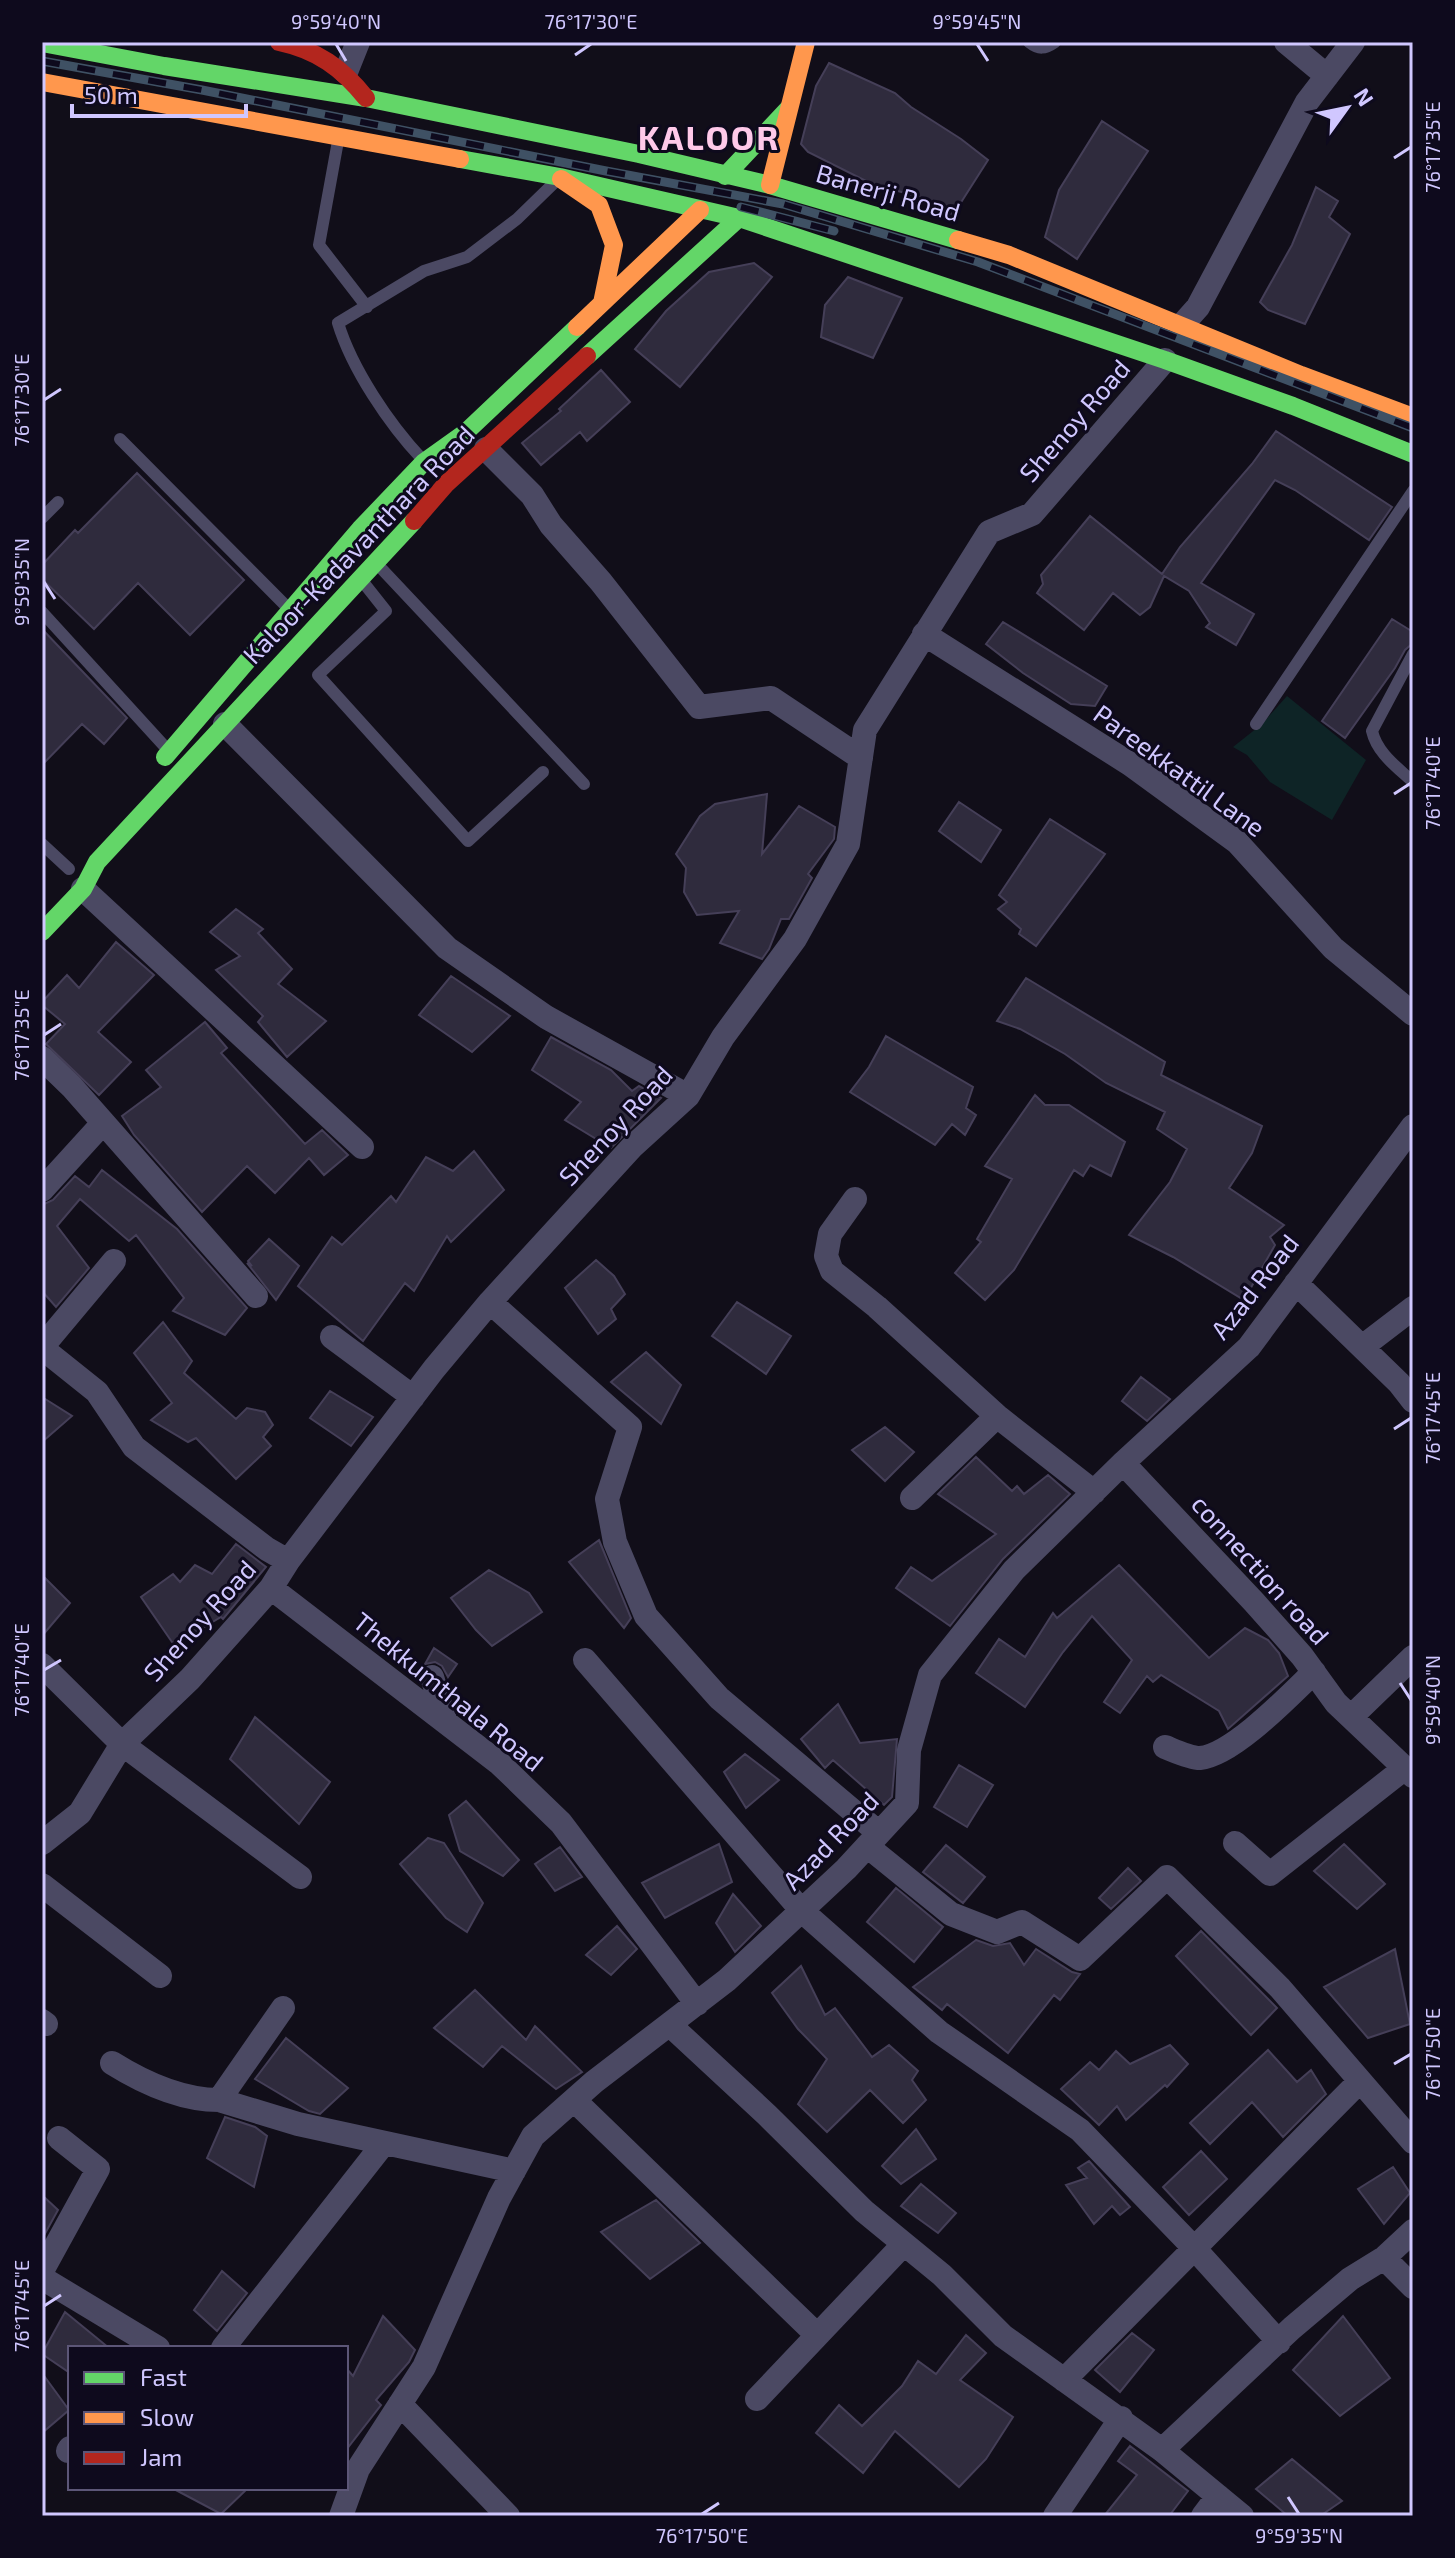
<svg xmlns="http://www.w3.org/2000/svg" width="1455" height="2558" font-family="'Exo 2',sans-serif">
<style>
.green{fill:#0e2426}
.building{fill:#2f2b3d;stroke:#453f58;stroke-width:2}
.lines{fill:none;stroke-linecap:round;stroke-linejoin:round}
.lane{stroke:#4b4963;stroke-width:12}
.street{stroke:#4b4963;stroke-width:24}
.fast{stroke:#63d668;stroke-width:18}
.slow{stroke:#ff974d;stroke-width:18}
.jam{stroke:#b3261e;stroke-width:18}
.rail-casing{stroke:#3f5164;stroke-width:9}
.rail{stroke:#0e0a1d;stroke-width:6;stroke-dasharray:18;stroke-linecap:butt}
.ticks{fill:none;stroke:#d0c7ff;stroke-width:3}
.labels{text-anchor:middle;stroke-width:6;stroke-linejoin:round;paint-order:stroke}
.street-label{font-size:26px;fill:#d0c7ff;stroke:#0e0a1d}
.district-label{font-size:34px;font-weight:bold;letter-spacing:2px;fill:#ffc9e9;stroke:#0e0a1d}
.neatline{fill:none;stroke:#d0c7ff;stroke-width:3}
.ticks-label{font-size:20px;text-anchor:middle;fill:#d0c7ff}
</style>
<rect width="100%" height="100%" fill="#110e19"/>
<path class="green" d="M1287,696L1366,760L1332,820L1270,782L1247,755L1233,747L1262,724Z"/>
<path class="building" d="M829,63L895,93L911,107L961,139L988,160L953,215L919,197L870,183L808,152L801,144L816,86Z
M1102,121L1148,151L1077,259L1045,237L1059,190Z
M1316,187L1338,201L1329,217L1350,234L1305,324L1268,310L1260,302L1292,245Z
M754,263L772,277L680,387L635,349L666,311L709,272Z
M848,277L902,298L873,358L821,337L825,305Z
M601,370L630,402L587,441L580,432L541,465L522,443L561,411L559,409Z
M1276,431L1392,507L1369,540L1295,490L1275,480L1201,583L1254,614L1236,645L1206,627L1210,623L1189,591L1164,576L1150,607L1140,615L1113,593L1084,630L1037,593L1043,584L1041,575L1090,516L1162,574L1180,547L1252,464Z
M137,473L244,580L190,635L138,583L94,629L42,579V565L75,530L78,533Z
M1392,619L1413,632V643L1405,650L1395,668L1345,738L1322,721Z
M1003,622L1107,686L1095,706L1071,704L1023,673L986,644Z
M42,629L127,718L104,744L82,724L42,765Z
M767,794L762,854L799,806L835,827L834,839L808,874L812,878L789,919H781L769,949L762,959L720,943L739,911L697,915L684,892L686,868L676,854L700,816L715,804Z
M959,802L1001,830L981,862L939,831Z
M1050,819L1105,854L1036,946L1019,934L1021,929L998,909L1007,902L999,895Z
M236,909L263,929L258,933L292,969L278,984L326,1021L287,1057L258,1022L263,1016L216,970L240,956L210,932Z
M116,942L154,975L98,1032L131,1062L99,1095L46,1044L65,1024L42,1005V1002L67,975L79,988Z
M451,976L510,1016L472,1052L419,1015Z
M1026,978L1165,1062L1161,1075L1262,1126L1252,1153L1229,1188L1284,1225L1270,1237L1275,1245L1244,1300L1173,1257L1129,1235L1170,1182L1187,1149L1157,1129L1165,1112L1106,1083L1065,1054L1020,1029L997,1021Z
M205,1022L227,1048L221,1053L305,1144L322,1130L348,1155L324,1175L309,1158L275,1193L247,1166L202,1212L134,1135L122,1116L161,1087L146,1070Z
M886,1036L973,1087L966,1108L976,1115L965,1135L952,1124L935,1145L850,1092L869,1067Z
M551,1037L611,1070L632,1091L639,1086L661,1098L611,1148L565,1120L581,1102L532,1070Z
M1035,1095L1045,1105H1069L1125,1142L1111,1176L1090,1165L1083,1176L1074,1170L1014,1270L985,1300L955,1273L981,1242L977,1239L1012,1179L985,1166Z
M474,1151L504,1190L451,1242L447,1236L414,1291L405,1283L363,1341L298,1286L332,1237L342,1245L391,1196L396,1202L426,1157L453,1171Z
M102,1170L177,1229L247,1308L225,1335L173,1311L184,1298L136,1235L129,1241L80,1199L57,1226L89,1268L56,1307L42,1291V1205L53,1200L75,1176L89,1187Z
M269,1239L299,1266L276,1300L247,1263L252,1266L248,1261Z
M596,1260L614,1276L625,1294L611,1309L616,1319L598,1334L565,1288Z
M737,1302L791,1336L766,1374L712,1336Z
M163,1322L192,1361L184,1373L236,1419L247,1408L265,1412L273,1425L263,1437L271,1446L236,1479L196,1438L188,1442L151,1420L172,1403L134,1353Z
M646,1352L681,1385L661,1424L611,1382Z
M1141,1377L1170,1399L1147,1421L1122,1401Z
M330,1391L373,1417L351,1446L310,1418Z
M42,1397L72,1416L42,1442Z
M885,1427L914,1452L885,1481L852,1450Z
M976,1457L1012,1491L1017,1486L1024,1494L1048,1475L1070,1494L1003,1559L950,1626L896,1588L911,1567L932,1581L996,1534L938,1494Z
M599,1540L631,1618L624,1628L569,1562Z
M236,1544L266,1567L223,1619L221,1617L174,1645L141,1597L173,1574L180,1582L195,1565L212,1574Z
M1119,1565L1209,1658L1245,1628L1268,1640L1279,1653L1288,1676L1228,1729L1219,1711L1161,1675L1153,1682L1147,1676L1120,1713L1104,1702L1132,1660L1092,1616L1063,1652L1025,1707L976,1673L999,1639L1025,1657L1053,1613L1057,1618Z
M489,1570L529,1593L542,1612L492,1646L476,1630L451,1598Z
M42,1575L70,1603L42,1636Z
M434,1648L457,1664L448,1677L442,1666L435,1662L425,1664Z
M838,1704L860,1743L897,1739L892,1797L884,1805L833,1760L825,1768L801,1739Z
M255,1717L330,1782L299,1824L230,1759Z
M745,1754L779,1780L746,1808L724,1772Z
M959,1765L993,1785L967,1827L934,1807Z
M466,1801L519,1860L503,1876L460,1851L449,1815Z
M428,1838L444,1843L483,1903L467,1932L446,1918L400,1864Z
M719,1844L732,1882L665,1918L642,1883Z
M1344,1844L1385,1884L1357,1909L1314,1871Z
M946,1845L985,1877L963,1903L923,1872Z
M560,1847L582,1877L555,1891L535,1864Z
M1128,1868L1141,1881L1111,1909L1099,1898Z
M896,1888L943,1927L914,1962L867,1922Z
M733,1894L761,1926L735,1952L716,1923Z
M617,1926L637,1949L611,1975L586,1955Z
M1201,1931L1277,2008L1251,2035L1176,1956Z
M976,1940L993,1946L1010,1943L1024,1965L1036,1949L1072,1972L1080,1974L1060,2000L1054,1995L1008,2053L947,2004L942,2010L913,1987Z
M1395,1949L1410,2024L1368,2038L1324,1987Z
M801,1966L825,2015L835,2008L872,2057L889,2045L918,2071L912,2080L926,2100L903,2123L870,2090L827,2132L798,2104L827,2059L798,2029L772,1993Z
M475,1990L526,2040L535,2026L582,2072L556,2089L502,2046L483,2067L434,2028Z
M286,2038L348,2088L320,2114L309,2111L255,2079Z
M1170,2045L1188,2064L1167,2087L1165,2085L1126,2120L1117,2106L1099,2125L1061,2089L1090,2062L1099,2070L1116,2051L1130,2064Z
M1268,2050L1297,2082L1311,2070L1326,2094L1283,2137L1252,2102L1210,2144L1190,2123Z
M225,2117L255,2127L267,2136L254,2187L207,2158Z
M916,2129L936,2159L901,2184L882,2166Z
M1201,2151L1227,2179L1189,2215L1163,2187Z
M1089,2161L1130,2207L1120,2215L1112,2206L1094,2224L1066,2185L1087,2178L1078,2168Z
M1393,2167L1410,2193L1384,2224L1358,2189Z
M921,2184L956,2213L938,2233L901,2206Z
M42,2195L58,2210L42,2239Z
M656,2200L700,2243L650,2279L601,2232Z
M222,2271L247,2293L217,2331L194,2310Z
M65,2312L109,2348H70V2373L42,2354Z
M383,2316L415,2350L409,2362L376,2400L381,2405L346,2450V2368L353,2376Z
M1343,2316L1390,2378L1340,2416L1293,2370Z
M1132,2333L1154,2350L1120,2392L1095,2370Z
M966,2335L986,2353L960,2380L1013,2417L986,2459L959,2487L895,2431L863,2473L816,2433L839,2405L862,2426L902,2386L918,2361L936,2374Z
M42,2373L69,2410L42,2433Z
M1130,2446L1188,2491L1169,2516H1104L1137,2475L1118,2461Z
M1292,2459L1342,2501L1320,2516H1288L1256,2489Z
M172,2488H248L221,2514Z"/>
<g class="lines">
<path class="lane" d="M1029,42C1039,50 1045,49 1055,42
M338,141L319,245L367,307
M120,439L288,608
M422,459C389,424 352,369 338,323L424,271L467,257L517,219L554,183
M42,518L58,502
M379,566L584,784
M363,582L386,611L318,675L468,841L543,772
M42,612L167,749
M1413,654L1372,731C1377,753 1397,767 1413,782
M1256,724L1413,491
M42,844L69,869"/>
<path class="street" d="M1286,42L1327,76
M346,72L358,42
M1182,325L1198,307L1307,102L1353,42
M486,449L532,495L551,525L601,582L699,707L771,698L861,758
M924,634L1130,764L1237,842L1333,948L1413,1014
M225,724L447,948L546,1017L688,1096
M83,889L362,1147
M42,1058L72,1087L256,1296
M42,1190L103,1123
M855,1199L830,1234L826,1256L832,1271L877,1307L997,1416L1094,1492
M1296,1283L1399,1383L1413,1401
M490,1302L630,1427L607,1499L615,1542L646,1616L719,1698L879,1833
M332,1337L413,1397
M42,1347L114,1261
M1362,1347L1413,1308
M42,1348L97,1392L134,1447L267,1549L288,1561
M1123,1463L1254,1602L1302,1656L1336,1703L1413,1776
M912,1498L997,1416
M271,1588L500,1764L561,1823L697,2004
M585,1660L802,1911L939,2032L1080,2130L1194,2248L1279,2342
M42,1665L122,1744L300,1877
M432,1677L445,1720
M1352,1716L1413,1657
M1165,1747C1175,1751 1190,1758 1200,1758C1233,1755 1290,1695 1314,1672
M42,1843L80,1813L122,1744L190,1679L271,1588L288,1561L434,1369L490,1302L632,1147L688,1096L723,1037L795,939L848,844L865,730L989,532L1032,514L1165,360
M1235,1843L1270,1874L1405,1768
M867,1846L951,1914L997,1932L1022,1922L1080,1959L1167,1877L1280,1988L1413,2142
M42,1885L160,1976
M283,2008L219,2100L298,2124L514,2171
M42,2021L46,2024
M670,2025L767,2115L864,2211L942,2275L1003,2336L1162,2450L1292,2328L1350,2279L1384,2258L1413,2287
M112,2063C144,2083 181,2100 219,2100
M574,2100L817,2335
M1384,2258L1413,2231
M42,2271L98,2169L59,2138
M42,2278L158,2348
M223,2348L384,2143
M1064,2380L1360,2081
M757,2399L903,2245
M400,2404L508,2516
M1162,2450L1242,2516
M68,2451L70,2448
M341,2516L358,2469L424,2367L499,2198L533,2136L594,2082L727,1980L846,1869L907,1803L909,1750L930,1675L1014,1570L1123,1463L1249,1347L1413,1126
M1055,2516L1121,2418
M1203,2516L1218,2496"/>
<path class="fast" d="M42,43L164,66L366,98L639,154L770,185L958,240
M460,159L560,177L739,218L1165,360L1293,406L1413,454
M725,176L788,109
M587,356L739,218
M165,757L360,529L424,462L466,432L577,327
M42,932L83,889L97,862L414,521"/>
<path class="slow" d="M42,82L460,159
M561,179L599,205L614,245L602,303
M770,185L806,42
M958,240L1009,255L1301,375L1413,417
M577,327L700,210"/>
<path class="jam" d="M279,42C317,50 342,68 366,98
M414,521L446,484L587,356"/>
<g class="rail-casing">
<path id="rail" d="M42,61L202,90L606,171L783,204L978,262L1413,428
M741,207L834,231"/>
</g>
<use href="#rail" class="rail"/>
</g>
<path class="ticks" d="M336,44L346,61M977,44L988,61M575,55L591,44M1394,158L1411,147M44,400L61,389M44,582L55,599M1394,794L1411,783M44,1035L61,1024M1394,1429L1411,1418M44,1670L61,1660M1400,1683L1411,1700M1394,2064L1411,2054M44,2306L61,2295M1288,2497L1299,2514M702,2514L719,2503"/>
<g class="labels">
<g class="street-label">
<text transform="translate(888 193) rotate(16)" y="9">Banerji Road</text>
<text transform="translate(1075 421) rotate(-49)" y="9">Shenoy Road</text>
<text transform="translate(359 545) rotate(-46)" y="9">Kaloor-Kadavanthara Road</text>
<text transform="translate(1179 771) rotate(36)" y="9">Pareekkattil Lane</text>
<text transform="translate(616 1126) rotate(-47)" y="9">Shenoy Road</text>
<text transform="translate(1255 1287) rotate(-52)" y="9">Azad Road</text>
<text transform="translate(1260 1570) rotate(48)" y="9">connection road</text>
<text transform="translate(200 1621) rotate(-48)" y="9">Shenoy Road</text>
<text transform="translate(448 1692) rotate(39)" y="9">Thekkumthala Road</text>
<text transform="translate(831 1841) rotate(-46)" y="9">Azad Road</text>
</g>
<g class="district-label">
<text x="709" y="150">KALOOR</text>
</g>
</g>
<rect width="1455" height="2558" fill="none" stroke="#0e0a1d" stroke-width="88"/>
<rect x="68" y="2346" width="280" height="144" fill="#0e0a1d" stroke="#5c5677" stroke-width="2"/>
<rect x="84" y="2372" width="40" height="12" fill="#63d668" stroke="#5c5677" stroke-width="2"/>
<text x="140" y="2386" font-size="24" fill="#d0c7ff">Fast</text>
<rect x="84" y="2412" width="40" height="12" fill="#ff974d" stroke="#5c5677" stroke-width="2"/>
<text x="140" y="2426" font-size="24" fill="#d0c7ff">Slow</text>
<rect x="84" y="2452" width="40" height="12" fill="#b3261e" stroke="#5c5677" stroke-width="2"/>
<text x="140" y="2466" font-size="24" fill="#d0c7ff">Jam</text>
<g transform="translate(1347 108) rotate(57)" stroke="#0e0a1d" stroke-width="6" paint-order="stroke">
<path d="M0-6L14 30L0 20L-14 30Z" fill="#d0c7ff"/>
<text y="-12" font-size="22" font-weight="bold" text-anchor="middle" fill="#d0c7ff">N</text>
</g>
<path d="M72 104v12h174v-12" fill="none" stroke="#d0c7ff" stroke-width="4"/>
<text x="84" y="104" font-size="24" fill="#d0c7ff" stroke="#0e0a1d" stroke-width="6" paint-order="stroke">50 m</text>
<rect x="44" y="44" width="1367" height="2470" class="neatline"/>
<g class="ticks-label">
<text x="336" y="29">9°59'40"N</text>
<text x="591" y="29">76°17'30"E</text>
<text x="977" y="29">9°59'45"N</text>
<text transform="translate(1433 147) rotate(-90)" y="7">76°17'35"E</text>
<text transform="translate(22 400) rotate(-90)" y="7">76°17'30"E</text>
<text transform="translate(22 582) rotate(-90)" y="7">9°59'35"N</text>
<text transform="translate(1433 783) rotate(-90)" y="7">76°17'40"E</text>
<text transform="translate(22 1035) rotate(-90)" y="7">76°17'35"E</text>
<text transform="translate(1433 1418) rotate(-90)" y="7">76°17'45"E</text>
<text transform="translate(22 1670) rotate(-90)" y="7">76°17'40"E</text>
<text transform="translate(1433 1700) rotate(-90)" y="7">9°59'40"N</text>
<text transform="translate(1433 2054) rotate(-90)" y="7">76°17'50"E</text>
<text transform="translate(22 2306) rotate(-90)" y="7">76°17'45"E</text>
<text x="702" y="2543">76°17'50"E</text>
<text x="1299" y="2543">9°59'35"N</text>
</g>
</svg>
